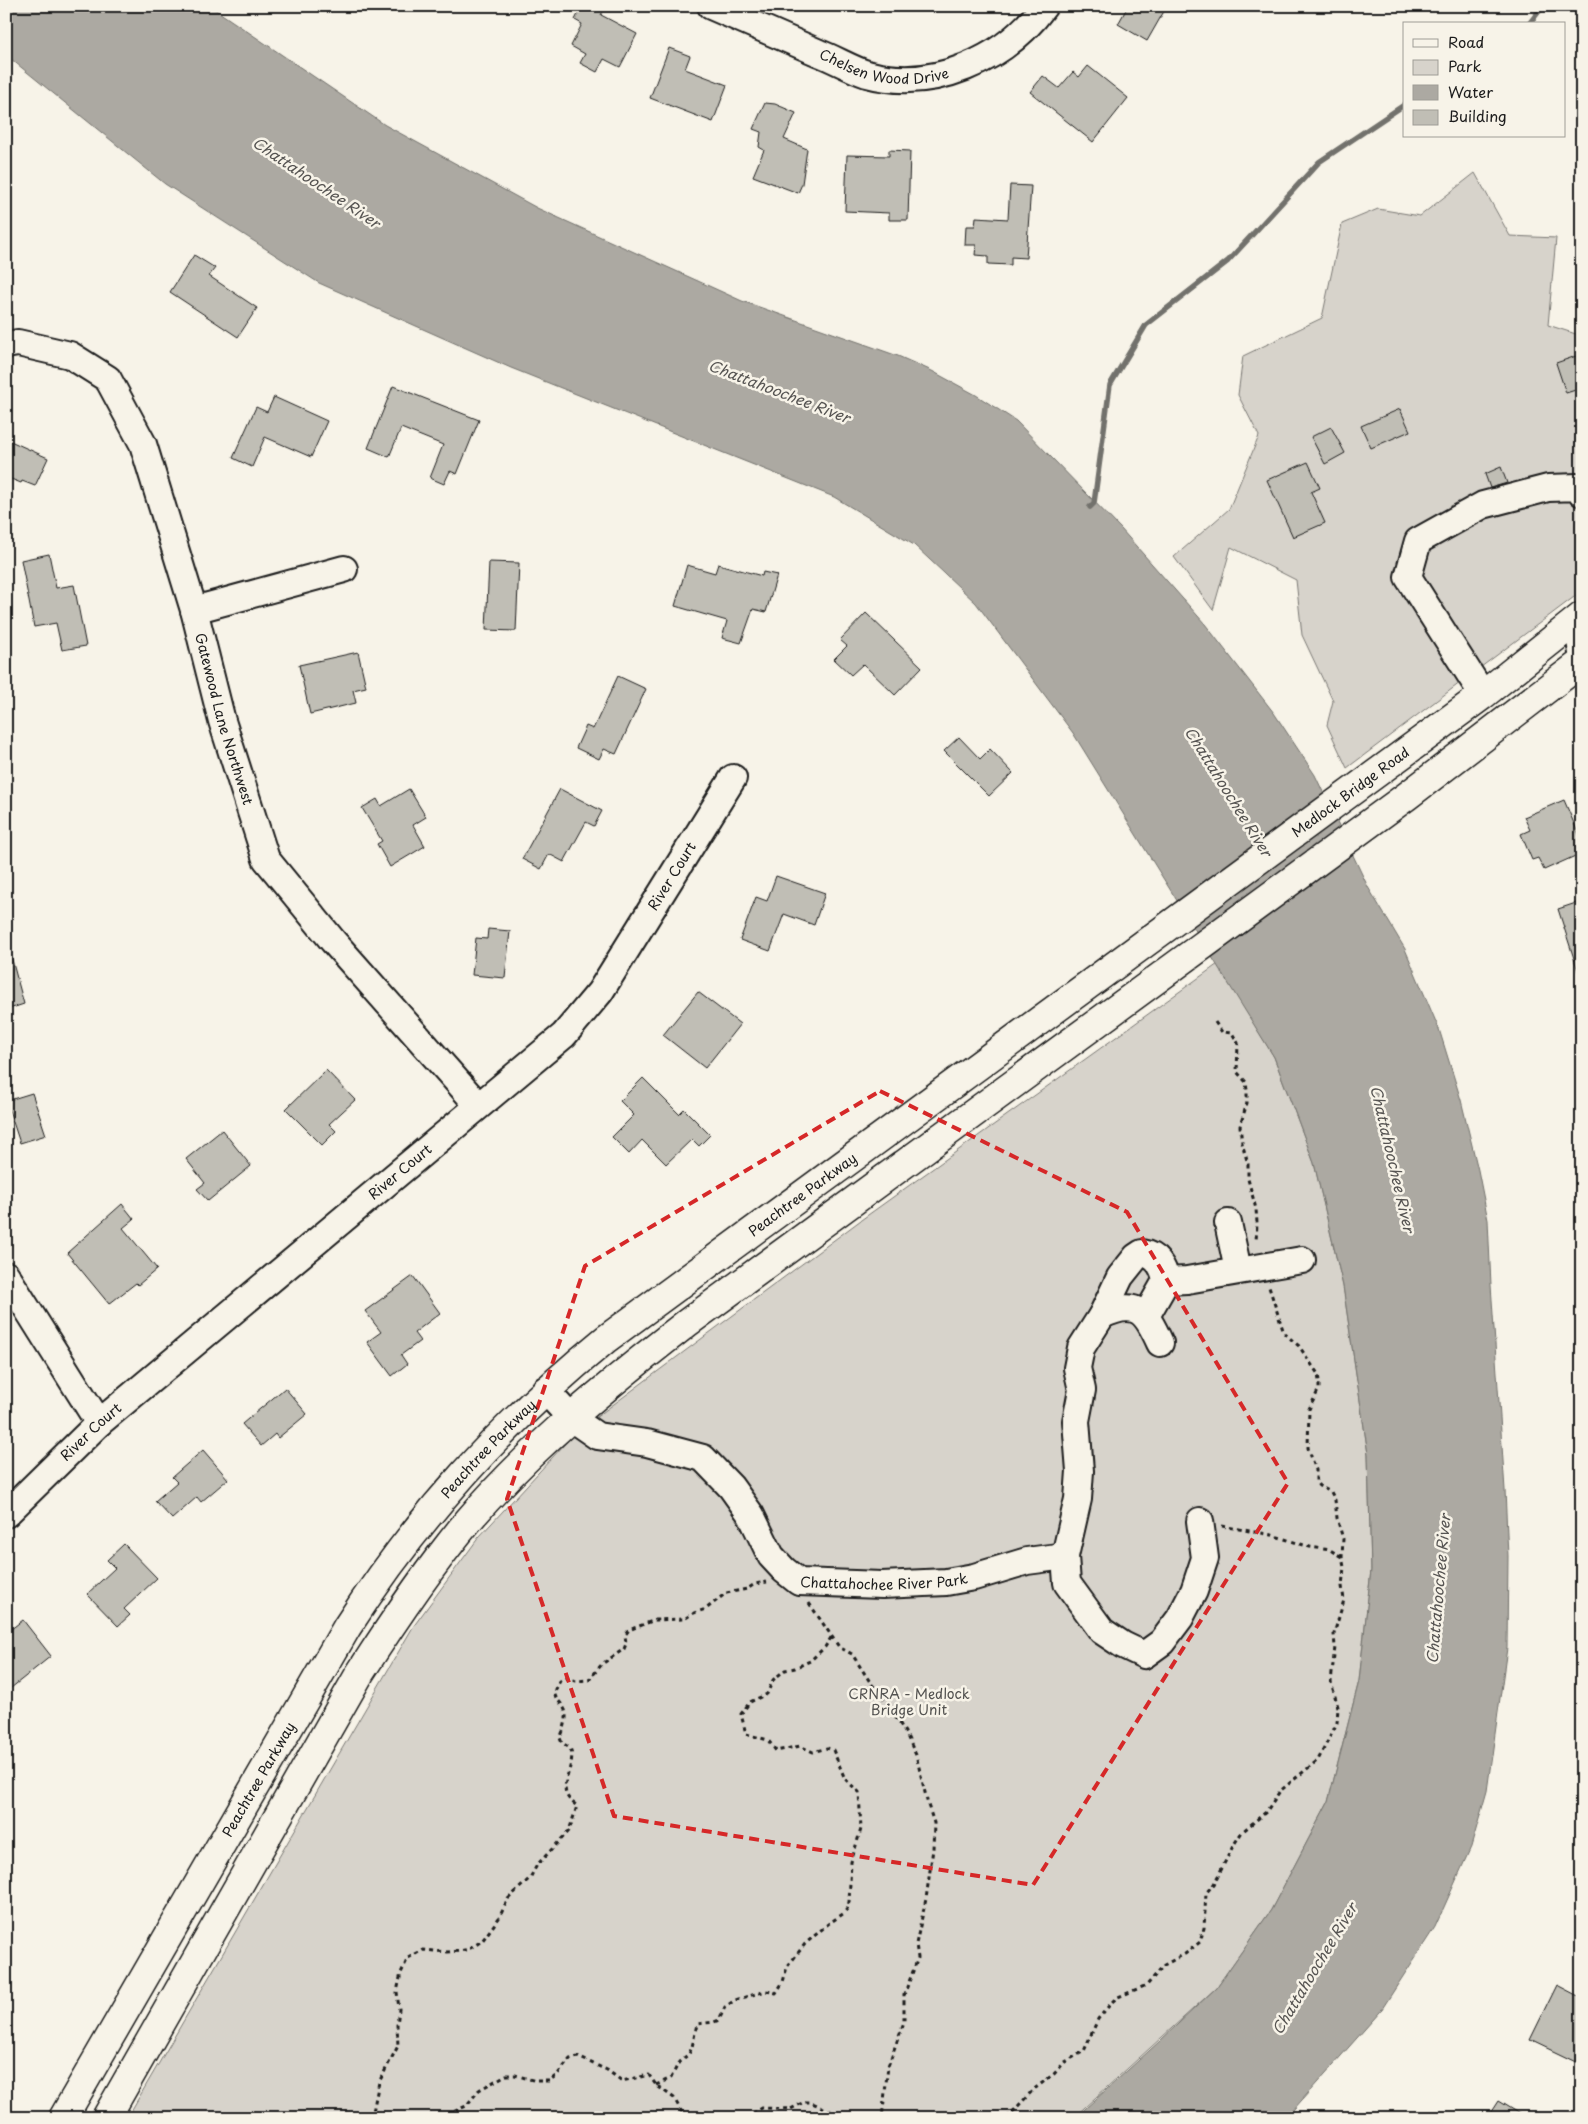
<svg xmlns="http://www.w3.org/2000/svg" width="1588" height="2124" font-family="'Playpen Sans',sans-serif">
<style>
.green{fill:#d7d3cb;stroke:#7a7874}
.water{fill:#aca9a2;stroke:#72716c}
.lines{fill:none;stroke-linecap:round;stroke-linejoin:round}
.stream{stroke:#72716c;stroke-width:5.5}
.building{fill:#c0beb5;stroke:#1c1c1c}
.minor-casing{stroke:#1c1c1c;stroke-width:30}
.highway-casing{stroke:#1c1c1c;stroke-width:31}
.path{stroke:#1c1c1c;stroke-width:3;stroke-dasharray:4 4;stroke-linecap:butt}
.minor{stroke:#f7f3e8;stroke-width:26}
.highway{stroke:#f7f3e8;stroke-width:28}
.marked{fill:none;stroke:#d62828;stroke-width:4;stroke-dasharray:10 6;stroke-linejoin:round}
.labels{text-anchor:middle;stroke-width:5;stroke-linejoin:round;paint-order:stroke}
.street-label{font-size:14px;fill:#1c1c1c;stroke:#f7f3e8}
.park-label{font-size:14px;fill:#545351;stroke:#f7f3e8}
.water-label{font-size:15px;font-style:italic;fill:#565452;stroke:#f7f3e8}
</style>
<rect width="100%" height="100%" fill="#f7f3e8"/>
<filter id="ink" filterUnits="userSpaceOnUse"><feTurbulence type="fractalNoise" baseFrequency=".02" numOctaves="2"/><feDisplacementMap in="SourceGraphic" scale="10" xChannelSelector="R" yChannelSelector="G"/><feConvolveMatrix kernelMatrix="1 2 1 2 8 2 1 2 1" color-interpolation-filters="sRGB"/></filter>
<g filter="url(#ink)">
<path class="green" d="M1475,173L1510,236L1556,238L1548,325L1582,336V591L1347,768L1327,725L1333,701L1302,635L1296,580L1231,547L1213,610L1174,557L1229,509L1259,436L1238,395L1243,356L1322,318L1342,224L1378,209L1420,216Z
M1218,964L1274,1057L1314,1163L1343,1286L1368,1454L1371,1570L1359,1681L1328,1802L1271,1910L1216,1988L1073,2118H127L413,1627L479,1537L575,1433L861,1220Z"/>
<path class="water" d="M6,6H210L385,125L537,208L742,301L898,356L932,371L976,395L1016,421L1121,529L1205,624L1274,713L1315,775L1368,887L1405,949L1439,1029L1461,1100L1478,1170L1488,1220L1491,1285L1505,1490L1508,1556L1507,1648L1487,1791L1471,1847L1435,1927L1380,2012L1286,2118H1075L1160,2041L1216,1988L1271,1910L1328,1802L1359,1681L1371,1570L1368,1454L1343,1286L1314,1163L1274,1057L1073,733L976,603L914,545L834,497L511,368L319,283L165,184L6,55Z"/>
<g class="lines">
<path class="stream" d="M1529,24L1543,6
M1090,507L1094,503L1110,385L1146,325L1228,261L1319,162L1404,105"/>
</g>
<path class="building" d="M582,6H606L601,15L637,34L620,67L604,59L597,72L580,63L585,54L571,46L582,24L575,20Z
M1128,6H1167L1147,41L1118,24Z
M669,48L690,56L685,69L727,85L713,122L650,98Z
M1088,66L1128,98L1093,142L1030,92L1043,76L1059,88L1073,72L1079,77Z
M765,103L775,104L796,113L784,139L807,149L802,184L798,193L753,176L764,150L759,147L761,132L753,129Z
M889,150L910,151L908,220H889V213L845,211L847,155L889,156Z
M1010,185L1031,186L1026,258L1011,257V265L988,264V256L975,255L976,245H965L966,226H975L976,217L1008,219Z
M194,255L215,268L209,276L257,308L238,337L170,292Z
M1582,354V388L1566,393L1556,363Z
M393,386L479,420L457,474L450,471L444,484L430,478L443,445L401,428L389,457L368,448Z
M274,397L327,421L311,457L265,437L252,467L233,458L256,407L267,412Z
M1400,409L1410,431L1371,448L1361,426Z
M1331,427L1345,453L1325,464L1311,437Z
M6,439L48,458L35,486L22,481L21,483L6,477Z
M1308,462L1320,488L1311,492L1325,523L1293,537L1267,480Z
M1501,467L1507,483L1490,488L1485,474Z
M49,554L56,588L74,585L86,646L62,650L56,623L34,627L21,560Z
M489,562L519,563L516,631L486,630Z
M718,564L762,576L763,572L777,575L766,612L753,609L741,643L722,638L727,621L675,606L687,565L715,573Z
M866,613L922,667L895,695L863,664L851,675L834,659L847,646L840,640Z
M358,652L366,687L353,690L356,703L310,714L299,665Z
M618,676L646,689L616,754L604,749L599,759L576,748L586,726L593,729Z
M959,737L980,759L990,749L1013,773L989,796L944,751Z
M409,789L426,817L413,825L425,846L390,867L377,844L382,841L362,808L377,799L381,806Z
M560,789L602,811L594,826L586,822L564,862L549,854L541,869L522,859Z
M1564,800L1582,842V853L1544,870L1538,858L1532,860L1521,834L1530,830L1524,817Z
M776,876L825,893L814,925L784,914L770,951L740,940L756,897L767,901Z
M1582,901V973L1579,974L1558,909Z
M488,929L510,931L505,978L472,975L476,938L487,939Z
M11,956L24,1004L6,1010V957Z
M698,992L740,1024L705,1068L663,1035Z
M326,1070L355,1100L329,1124L336,1131L322,1145L286,1109Z
M643,1078L679,1114L684,1109L710,1135L699,1146L692,1139L666,1164L642,1140L629,1154L612,1137L634,1115L620,1101Z
M32,1093L46,1135L20,1143L6,1101Z
M222,1130L251,1166L208,1201L197,1189L205,1183L186,1159Z
M122,1204L134,1219L123,1228L157,1269L138,1285L136,1283L109,1304L67,1253Z
M413,1276L440,1313L414,1333L420,1341L401,1355L407,1364L392,1376L367,1342L381,1332L365,1311Z
M285,1388L307,1414L278,1438L275,1434L261,1446L242,1424Z
M203,1450L228,1479L201,1502L197,1497L172,1519L155,1501L177,1482L172,1477Z
M124,1544L157,1578L124,1609L130,1615L118,1626L87,1594L115,1568L107,1560Z
M23,1620L51,1656L6,1692V1633Z
M1557,1985L1582,1998V2065L1530,2040Z
M1498,2101L1526,2118H1487Z"/>
<g class="lines">
<g class="minor-casing">
<g id="minor">
<path id="s1" d="M711,6C747,22 783,37 819,53C835,59 851,69 867,74C933,92 1005,60 1044,6"/>
<path id="s2" d="M6,345L18,343L70,355L108,379L143,444L194,610L222,721L266,859L333,941L478,1105"/>
<path d="M194,610L344,569"/>
<path d="M1577,620L1582,653"/>
<path d="M1483,695L1408,577L1418,541L1483,505L1548,488L1579,487L1582,493"/>
<path d="M1228,1223L1238,1270"/>
<path d="M6,1275L99,1423"/>
<path d="M1166,1281L1187,1280L1302,1260"/>
<path d="M1144,1313L1150,1309L1166,1281C1164,1267 1156,1255 1142,1253L1136,1257L1120,1277L1102,1315L1081,1348L1077,1368L1082,1390L1076,1421L1080,1471L1078,1499L1065,1556L1067,1583L1102,1631L1123,1645L1144,1655L1162,1642L1180,1618L1194,1591L1205,1558L1200,1521"/>
<path d="M1102,1315C1138,1299 1146,1312 1160,1343"/>
<path id="s3" d="M545,1390L571,1418L597,1436L647,1443L703,1458L731,1487L751,1515L771,1556L784,1570L799,1582L882,1585L946,1582L974,1577L1027,1561L1065,1556"/>
<path id="s4" d="M6,1514L99,1423L564,1035L600,992L733,778"/>
</g>
</g>
<g class="highway-casing">
<g id="highway">
<path id="s5" d="M63,2118L347,1627C419,1515 503,1423 606,1339L1483,695L1582,616"/>
<path d="M106,2118L360,1673C394,1620 428,1569 468,1521C532,1446 610,1383 687,1323L1407,796L1582,662"/>
</g>
</g>
<path class="path" d="M1215,1022L1222,1032L1232,1033L1238,1043L1237,1072L1246,1082L1247,1090V1103L1240,1126L1242,1143L1248,1164V1179L1256,1209L1257,1223L1256,1242
M1222,1526L1272,1535L1310,1547L1330,1550L1342,1557
M809,1603L839,1647L852,1654L870,1682L888,1704L906,1734L916,1755L928,1805L934,1823L933,1849L926,1899L916,1944L918,1958L904,1995V2022L888,2066L882,2118
M656,2085L671,2078L679,2062L689,2054L692,2047L697,2024L714,2022L719,2020L725,2007L735,2000L766,1991L776,1993L783,1982L787,1967L805,1944L828,1924L843,1914L847,1909L849,1902L851,1862L861,1829L859,1792L845,1779L833,1750L827,1748L813,1752L800,1746L776,1751L768,1740L746,1734L741,1714L750,1702L767,1694L773,1680L785,1670L795,1668L810,1661L825,1647L832,1636
M375,2118L373,2112L379,2082L398,2046L397,2025L399,2009L397,1992L401,1973L408,1958L423,1950L448,1952L460,1951L469,1949L482,1941L499,1918L508,1899L530,1878L537,1865L569,1831L577,1806C575,1804 573,1803 571,1801C555,1786 578,1765 570,1748L562,1743L560,1738C564,1730 568,1718 565,1710C559,1697 549,1700 560,1681L566,1678L576,1681L589,1680L602,1664L624,1649L626,1644L625,1635L629,1630L655,1620L684,1619L694,1613L706,1609L726,1593L747,1589L755,1584L767,1582
M440,2118L466,2106L479,2090L506,2075H515L536,2081H549L557,2075L570,2059L578,2057L607,2070L622,2081L649,2075L656,2085L674,2098L685,2118
M746,2118L762,2108L791,2109L804,2102H810L846,2118
M1007,2118L1033,2090L1054,2074L1065,2062L1084,2051L1098,2019L1113,2001L1118,1997L1147,1985L1164,1965L1185,1954L1200,1942L1204,1928L1206,1893L1214,1884L1233,1846L1242,1832L1266,1812L1280,1791L1318,1760L1337,1723L1338,1707L1331,1682L1335,1647L1334,1634L1344,1600L1342,1586L1344,1567L1342,1557L1343,1539L1337,1518L1335,1500L1331,1492L1319,1486L1316,1482V1470L1308,1448L1309,1409L1319,1389V1381L1318,1374L1299,1346L1284,1333L1269,1287"/>
<use href="#minor" class="minor"/>
<use href="#highway" class="highway"/>
</g>
</g>
<path class="marked" d="M880,1091L1127,1212L1288,1483L1033,1885L614,1816L507,1499L585,1266Z"/>
<g class="labels">
<g class="street-label">
<text dy="5" stroke="none"><textPath href="#s1" startOffset="186">Chelsen Wood Drive</textPath></text>
<text dy="5" stroke="none"><textPath href="#s2" startOffset="471">Gatewood Lane Northwest</textPath></text>
<text dy="5" stroke="none"><textPath href="#s5" startOffset="1880">Medlock Bridge Road</textPath></text>
<text dy="5" stroke="none"><textPath href="#s4" startOffset="928">River Court</textPath></text>
<text dy="5" stroke="none"><textPath href="#s4" startOffset="522">River Court</textPath></text>
<text dy="5" stroke="none"><textPath href="#s5" startOffset="1200">Peachtree Parkway</textPath></text>
<text dy="5" stroke="none"><textPath href="#s4" startOffset="118">River Court</textPath></text>
<text dy="5" stroke="none"><textPath href="#s5" startOffset="795">Peachtree Parkway</textPath></text>
<text dy="5" stroke="none"><textPath href="#s3" startOffset="422">Chattahochee River Park</textPath></text>
<text dy="5" stroke="none"><textPath href="#s5" startOffset="391">Peachtree Parkway</textPath></text>
</g>
<g class="park-label">
<text x="909" y="1699">CRNRA - Medlock<tspan x="909" dy="16">Bridge Unit</tspan></text>
</g>
<g class="water-label">
<text transform="translate(316 183) rotate(34)" y="5">Chattahoochee River</text>
<text transform="translate(779 392) rotate(21)" y="5">Chattahoochee River</text>
<text transform="translate(1228 792) rotate(58)" y="5">Chattahoochee River</text>
<text transform="translate(1392 1159) rotate(77)" y="5">Chattahoochee River</text>
<text transform="translate(1439 1589) rotate(-85)" y="5">Chattahoochee River</text>
<text transform="translate(1315 1969) rotate(-59)" y="5">Chattahoochee River</text>
</g>
</g>
<rect width="1588" height="2124" fill="none" stroke="#f7f3e8" stroke-width="25"/>
<rect x="12" y="12" width="1563" height="2099" fill="none" stroke="#1c1c1c" stroke-width="2" filter="url(#ink)"/>
<rect x="1403" y="22" width="162" height="115" fill="#f7f3e8" stroke="#9f9d96"/>
<rect x="1413" y="39" width="25" height="8" fill="#f7f3e8" stroke="#9f9d96"/>
<text x="1448" y="48" font-size="15" fill="#1c1c1c">Road</text>
<rect x="1413" y="60" width="25" height="15" fill="#d7d3cb" stroke="#9f9d96"/>
<text x="1448" y="72" font-size="15" fill="#1c1c1c">Park</text>
<rect x="1413" y="85" width="25" height="15" fill="#aca9a2" stroke="#9f9d96"/>
<text x="1448" y="98" font-size="15" fill="#1c1c1c">Water</text>
<rect x="1413" y="110" width="25" height="15" fill="#c0beb5" stroke="#9f9d96"/>
<text x="1448" y="122" font-size="15" fill="#1c1c1c">Building</text>
</svg>
